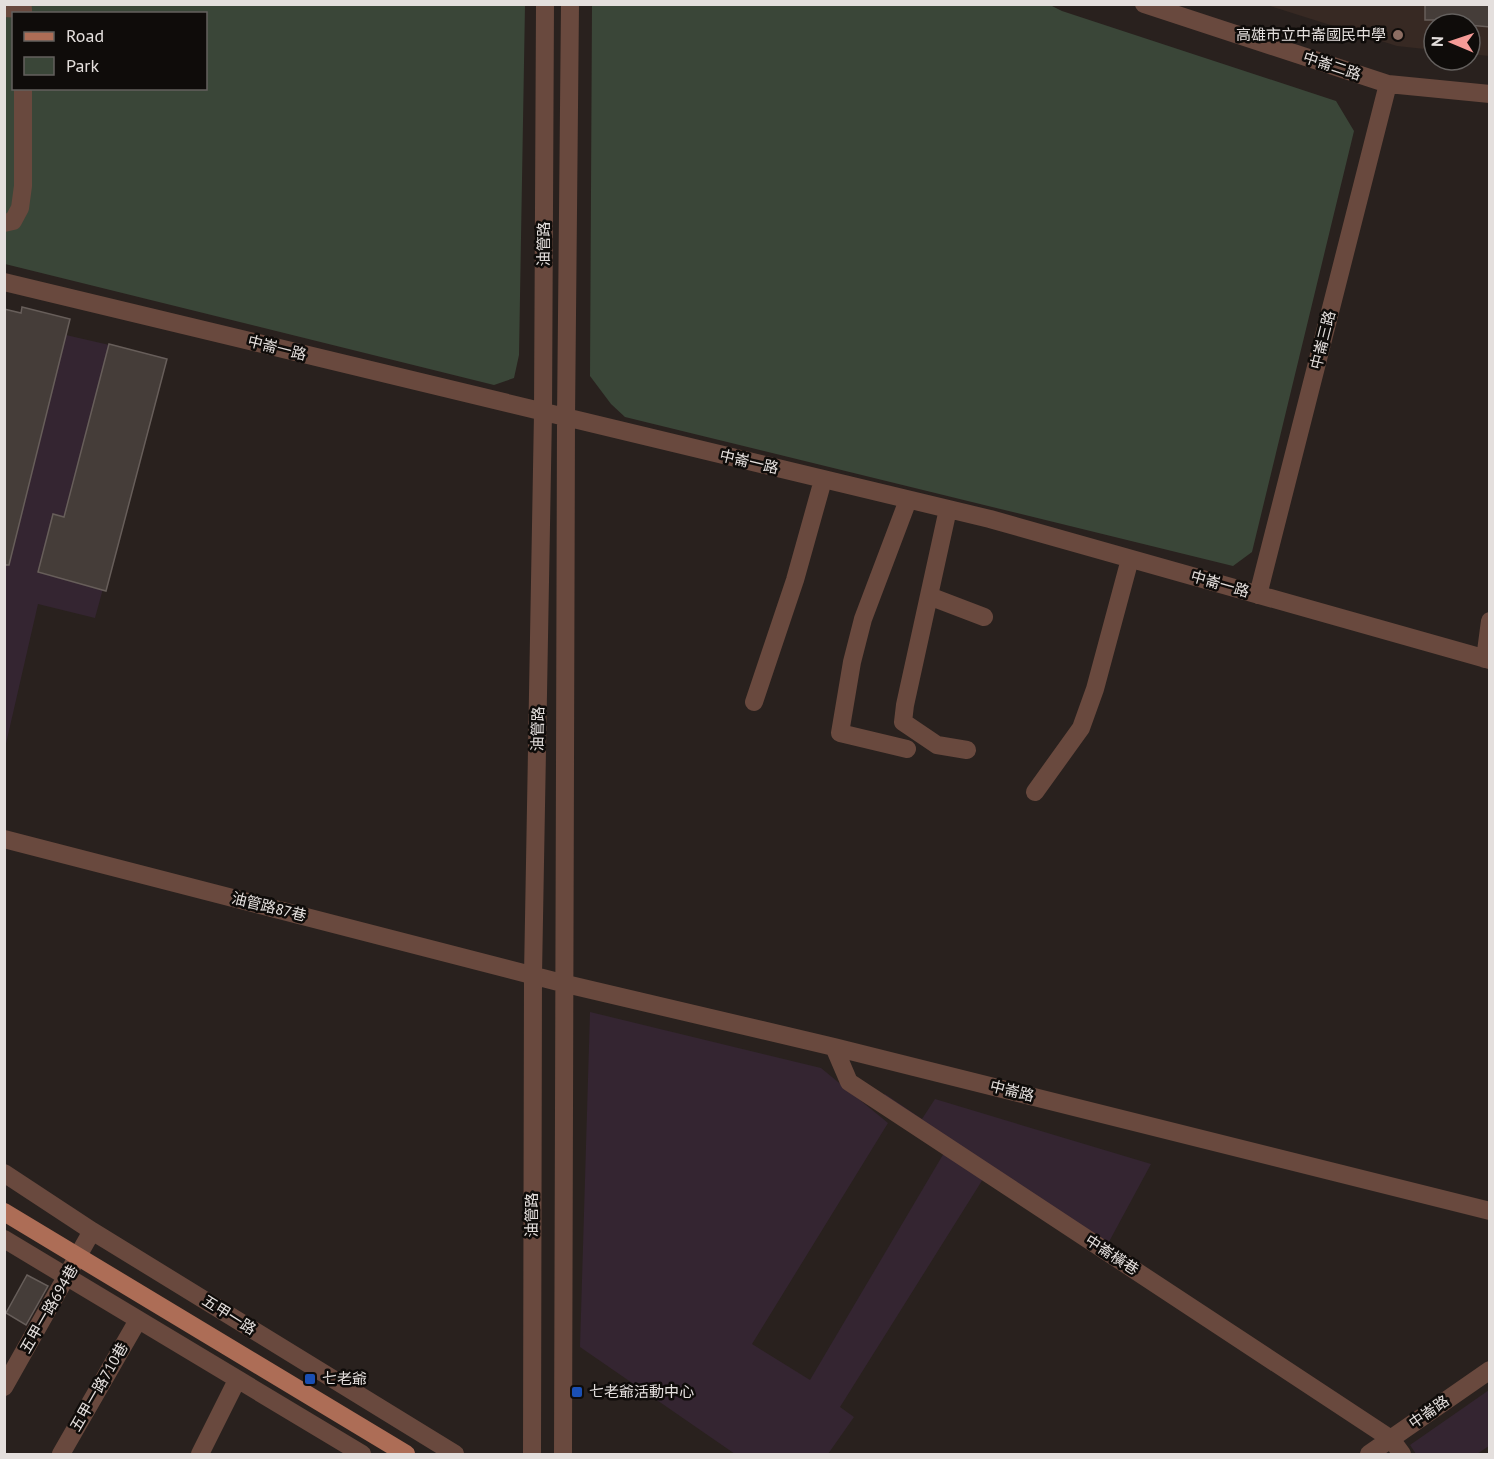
<svg xmlns="http://www.w3.org/2000/svg" width="1494" height="1459" font-family="'PT Sans','Noto Sans TC',sans-serif">
<style>
.built{fill:#372923}
.industrial{fill:#342531}
.green{fill:#3a4638;fill-rule:evenodd}
.building{fill:#453d39;stroke:#675e5a;stroke-width:1.5}
.lines{fill:none;stroke-linecap:round;stroke-linejoin:round}
.minor{stroke:#69493e;stroke-width:18}
.major{stroke:#ad6d56;stroke-width:18}
.education-dot{fill:#8d6e63;stroke:#0f0c0a;stroke-width:2}
.transit-dot{fill:#1a4fb4;stroke:#0f0c0a;stroke-width:2}
.labels{text-anchor:middle;stroke-width:5;stroke-linejoin:round;paint-order:stroke}
.poi-label{font-size:15px;fill:#e4dfdd;stroke:#0f0c0a;text-anchor:start}
.street-label{font-size:15px;fill:#e4dfdd;stroke:#0f0c0a}
</style>
<rect width="100%" height="100%" fill="#29211e"/>
<path class="built" d="M1267,5H1489V56L1470,54V24H1434V50L1397,46Z"/>
<path class="industrial" d="M5,321L166,358L95,618L38,604L5,748Z
M590,1012L821,1068L888,1123L752,1344L810,1380L944,1153L876,1107L885,1094L922,1119L935,1099L1151,1164L1104,1251L983,1179L840,1407L854,1417L828,1454H816L814,1453L812,1454H735L580,1347Z
M1489,1390V1446L1477,1454H1416L1410,1445Z"/>
<path class="green" d="M5,5H525L519,355L514,378L494,385L5,264ZM14,14H206V88H14Z
M592,5H1050L1062,11L1336,101L1354,131L1252,552L1233,566L625,417L611,404L590,376Z"/>
<path class="building" d="M1425,4H1490V27L1457,24L1455,20H1425Z
M22,307L70,319L9,565H4V309L21,313Z
M109,344L167,359L106,591L38,572L53,514L64,517Z
M27,1275L48,1286L26,1325L6,1313Z"/>
<g class="lines">
<path class="minor" d="M1144,4L1388,84L1490,94
M4,8L23,9V14
M4,223L13,221L20,208L23,186V88
M4,282L990,519L1490,660
M948,509L905,705L903,722L937,745L967,750
M1258,595L1388,84
M929,596L984,617
M1485,659L1490,621
M754,702L795,580L823,480
M907,749L840,733L852,662L863,619L908,500
M1035,792L1081,728L1095,689L1130,559
M4,839L566,984L834,1047L1490,1211
M834,1047L849,1082L1391,1439L1402,1454
M4,1173L92,1231L455,1454
M4,1239L362,1454
M4,1387L92,1231
M61,1454L138,1320
M200,1454L237,1380
M532,1454L533,975L543,413L545,4
M563,1454L566,419L570,4
M1369,1454L1490,1370"/>
<path class="major" d="M4,1212L406,1454"/>
</g>
<circle class="education-dot" cx="1398" cy="35" r="6"/>
<g class="transit-dot">
<rect x="304" y="1373" width="12" height="12" rx="3"/>
<rect x="571" y="1386" width="12" height="12" rx="3"/>
</g>
<g class="labels">
<g class="poi-label">
<text x="1386" y="40" text-anchor="end">高雄市立中崙國民中學</text>
<text x="322" y="1384">七老爺</text>
<text x="589" y="1397">七老爺活動中心</text>
</g>
<g class="street-label">
<text transform="translate(1332 66) rotate(18)" y="5">中崙二路</text>
<text transform="translate(544 244) rotate(-90)" y="5">油管路</text>
<text transform="translate(1323 340) rotate(-76)" y="5">中崙三路</text>
<text transform="translate(277 348) rotate(14)" y="5">中崙一路</text>
<text transform="translate(749 462) rotate(13)" y="5">中崙一路</text>
<text transform="translate(1220 584) rotate(16)" y="5">中崙一路</text>
<text transform="translate(538 729) rotate(-89)" y="5">油管路</text>
<text transform="translate(269 907) rotate(14)" y="5">油管路87巷</text>
<text transform="translate(1012 1091) rotate(14)" y="5">中崙路</text>
<text transform="translate(532 1215) rotate(-90)" y="5">油管路</text>
<text transform="translate(1112 1255) rotate(33)" y="5">中崙橫巷</text>
<text transform="translate(49 1309) rotate(-60)" y="5">五甲一路694巷</text>
<text transform="translate(229 1315) rotate(32)" y="5">五甲一路</text>
<text transform="translate(99 1387) rotate(-60)" y="5">五甲一路710巷</text>
<text transform="translate(1429 1412) rotate(-35)" y="5">中崙路</text>
</g>
</g>
<rect width="1494" height="1459" fill="none" stroke="#e4dfdd" stroke-width="12"/>
<rect x="12" y="12" width="195" height="78" fill="#0f0c0a" stroke="#64605e" stroke-width="1.5"/>
<rect x="24" y="32" width="30" height="9" fill="#ad6d56" stroke="#64605e" stroke-width="1.5"/>
<text x="66" y="42" font-size="18" fill="#e4dfdd">Road</text>
<rect x="24" y="57" width="30" height="18" fill="#3a4638" stroke="#64605e" stroke-width="1.5"/>
<text x="66" y="72" font-size="18" fill="#e4dfdd">Park</text>
<g transform="translate(1452 42) rotate(272)"><circle r="28" fill="#0f0c0a" stroke="#64605e" stroke-width="1.5"/>
<path d="M0-4.5L10 22L0 15L-10 22Z" fill="#f59b97"/>
<text y="-9" font-size="16" font-weight="bold" text-anchor="middle" fill="#e4dfdd">N</text>
</g>
</svg>
